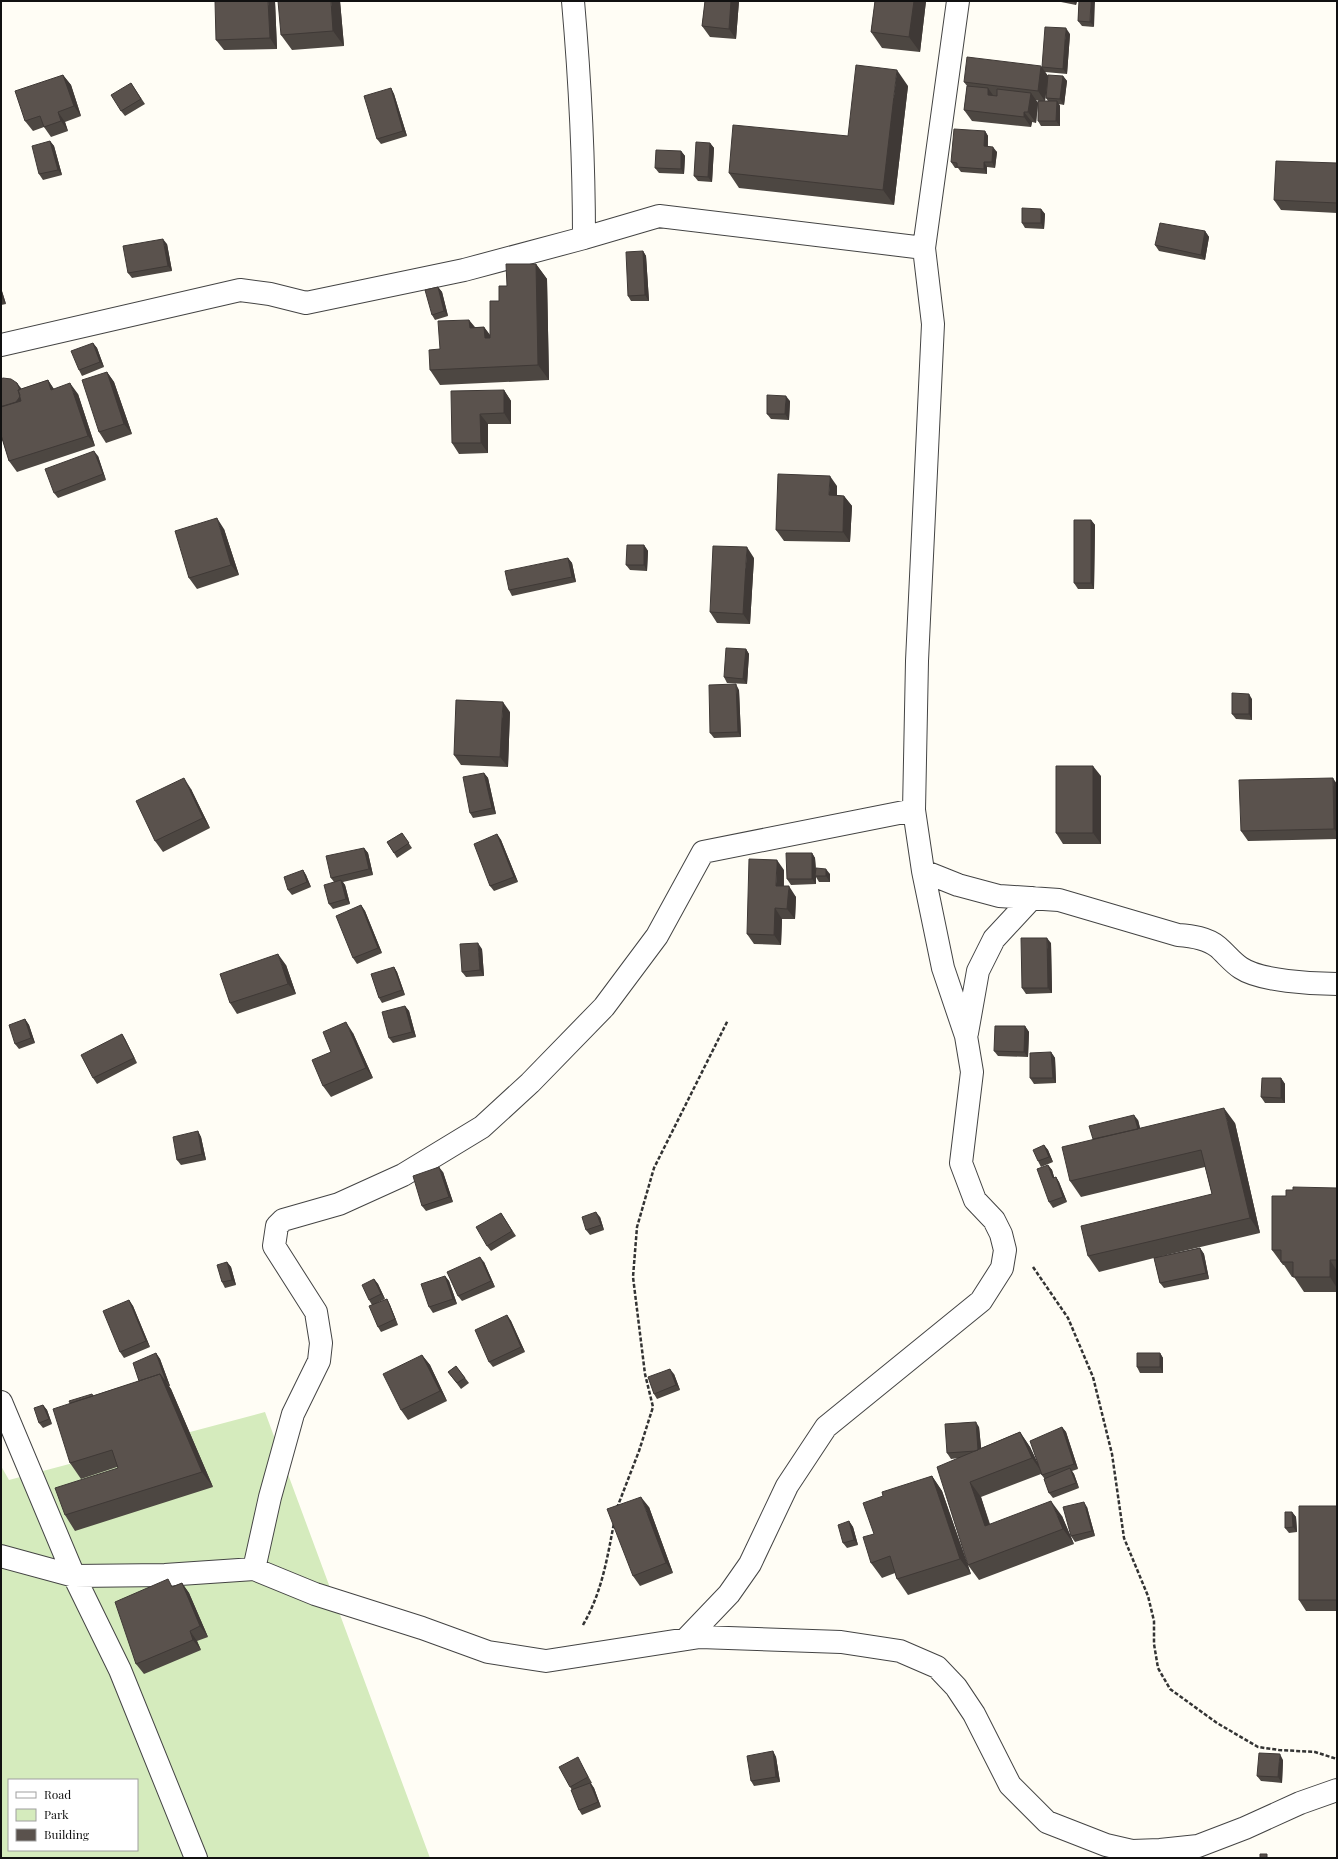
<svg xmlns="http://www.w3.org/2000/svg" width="1338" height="1859" font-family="'Playfair Display',serif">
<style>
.green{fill:#d5ebbd;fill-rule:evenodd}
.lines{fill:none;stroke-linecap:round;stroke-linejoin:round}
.street-casing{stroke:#444;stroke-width:24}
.path{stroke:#333;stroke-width:2.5;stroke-dasharray:4 2;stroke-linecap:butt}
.street{stroke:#fff;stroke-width:22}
.wall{fill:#4d4742;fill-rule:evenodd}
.shaded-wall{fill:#3f3936}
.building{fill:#5a524d;stroke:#3f3936}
</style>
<rect width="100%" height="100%" fill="#fffdf5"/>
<path class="green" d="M265,1412L430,1858H1V1466L9,1480ZM9,1780H137V1850H9Z"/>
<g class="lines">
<g class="street-casing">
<path id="street" d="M584,238L659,216L924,248
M1,345L240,290L270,294L306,303L464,270L584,238C584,157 580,81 573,1
M923,871L958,885L999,896L1059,900L1178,935C1192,936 1207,938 1218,947C1226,954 1233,963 1241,968C1260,981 1313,984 1337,984
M967,1033L978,971L994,939L1032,898
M1,1402L74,1576L120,1670L196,1858
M1,1556L74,1576L165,1575L254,1569L315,1594L422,1628L488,1652L546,1661L700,1637L841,1642L900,1651L937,1667L956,1687L974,1714L1010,1785L1047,1822L1106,1845L1132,1851L1160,1850L1198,1846L1245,1828L1300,1803L1337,1790
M254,1569L270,1497L293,1414L319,1361L321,1343L316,1312L274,1246L277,1226L283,1220L339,1204L403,1175L482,1127L530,1083L604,1007L657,936L703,852L914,810
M686,1639L729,1594L750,1564L787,1486L826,1427L981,1301L1002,1268L1005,1250L1001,1234L994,1220L975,1200L961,1163L972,1072L966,1036L943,968L923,871L914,810L917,661L933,324L924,248L958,1"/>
</g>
<path class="path" d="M1033,1267L1068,1318L1093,1377L1112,1454L1124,1538L1148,1596L1154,1621V1644L1158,1668L1170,1689L1217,1723L1258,1747L1279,1750L1315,1752L1337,1759
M617,1508L639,1451L653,1407L645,1374L633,1277L637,1227L654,1168L728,1020
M583,1625C602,1592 607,1559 614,1523"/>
<use href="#street" class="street"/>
</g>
<path class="wall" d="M275,1L277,49L224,50L216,40Z
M340,1L344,46L292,50L281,35Z
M705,1H739L736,39L710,37L702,26Z
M875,1H926L920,52L882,48L871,32Z
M1056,1H1077L1076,5Z
M1079,1L1094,27L1082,26L1078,21Z
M1070,34L1067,74L1045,72L1048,76H1063L1067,81L1064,105L1059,104L1060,106V126H1041L1038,121L1039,101L1036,100L1038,103L1036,123L1032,122L1031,127L972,121L964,110L967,86L964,82L1042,67ZM1047,87L1046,98L1048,101H1045Z
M63,75L71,85L81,116L65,122L68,131L51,137L44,127L33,131L25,121Z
M131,83L145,104L125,116L121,111Z
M908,86L894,205L739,188L729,173L848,136Z
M391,88L394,94L407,136L381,144L377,139Z
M985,131L988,136V146L997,152L995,168L987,167V174L961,172L958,168H955L951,162Z
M50,141L54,146L62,175L43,180L39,174Z
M710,143L714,148L712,182L698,181L694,176Z
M681,151L685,156L684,174L659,173L655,168Z
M1337,163V213L1281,210L1274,200Z
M1041,209L1045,214L1044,229L1025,228L1022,223Z
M1205,231L1209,237L1205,260L1159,251L1155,245Z
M167,244L172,271L132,278L128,273Z
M643,251L646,256L649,301H631L628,296Z
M536,264L547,279L549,380L440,385L430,370L440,349L469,320L475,327H484L490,335L499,301L507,286Z
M438,287L442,292L448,316L435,320L432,315Z
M1,288L6,304L1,305Z
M93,343L97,348L104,367L82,376L79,370Z
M107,372L114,382L132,434L106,443L99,432Z
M1,379L21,389L48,380L54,389L78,394L95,446L17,472L9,461L1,435Z
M504,390L511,401V424H488V453L459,454L452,443Z
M790,401L789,420L771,419L767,414Z
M98,456L106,480L58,498L54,493Z
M837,486V495L844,496L852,506L850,542L784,541L776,530Z
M1091,520L1095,525L1094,589H1078L1074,583Z
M224,529L239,575L197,589L189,578Z
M644,545L648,551L647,571L630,570L626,565Z
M568,558L572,563L576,582L512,596L509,590Z
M754,558L750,624L717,623L710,612Z
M746,649L749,654L747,684L727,683L724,677Z
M739,690L741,737L714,738L710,733Z
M1252,699V720L1236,719L1232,714Z
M510,712L508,767L461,765L454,755Z
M484,773L488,778L496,814L473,818L470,813Z
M1101,776V844H1063L1056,833Z
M1337,784V839L1248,841L1241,831Z
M191,789L210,828L163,852L155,841Z
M402,833L412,848L397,858L387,842Z
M497,834L501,840L518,882L494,891L490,886Z
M364,848L368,853L373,875L343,882L345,885L350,904L333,909L329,904L334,882L331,878Z
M812,853L815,858L816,869L830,874V882H819L816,877V884L791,885L787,879Z
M303,870L306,875L311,887L292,895L288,890Z
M784,870V886L796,897L795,919H782L781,945L754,944L747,934Z
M361,905L365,911L382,953L357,964L353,958Z
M1051,943L1052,993L1026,994L1022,988Z
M482,949L484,976L466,977L462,972Z
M286,965L296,994L237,1014L230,1003Z
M394,967L397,972L405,995L382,1003L379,998Z
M405,1006L409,1011L416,1037L393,1043L389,1038Z
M25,1019L29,1025L35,1043L19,1049L15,1044Z
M1025,1026L1029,1032L1028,1057L998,1056L994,1051Z
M353,1033L373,1078L331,1097L323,1086L331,1052Z
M122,1034L125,1039L137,1063L97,1084L93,1078Z
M1051,1052L1055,1058L1056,1083L1034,1084L1030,1078Z
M1281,1078L1285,1084V1103H1265L1261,1097Z
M1138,1120L1140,1128L1235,1123L1260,1233L1158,1257L1200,1248L1204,1254L1209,1279L1164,1288L1160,1283L1154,1258L1099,1272L1088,1256L1212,1194L1205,1167L1081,1197L1070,1181L1093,1139Z
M198,1131L201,1137L206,1160L181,1165L177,1160Z
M1044,1145L1048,1150L1053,1162L1041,1167L1038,1161Z
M1048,1165L1052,1170L1054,1177H1056L1059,1182L1067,1202L1053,1208L1049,1202Z
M443,1172L453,1202L426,1211L422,1206Z
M1337,1188V1292H1304L1294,1277H1292L1284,1265H1283L1272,1250L1286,1196L1293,1190Z
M501,1213L516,1236L491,1251L487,1246Z
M600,1217L604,1230L590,1235L586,1230Z
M227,1262L231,1267L236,1285L225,1288L222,1282Z
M484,1262L495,1287L462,1301L458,1296Z
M445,1276L449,1281L457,1304L433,1313L429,1307Z
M374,1279L378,1284L385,1299L375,1304L387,1299L390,1305L398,1325L381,1332L378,1327L372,1305L369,1300Z
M129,1300L133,1306L150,1347L124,1358L120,1352Z
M507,1315L511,1321L525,1352L493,1367L489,1362Z
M156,1353L160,1359L170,1386H169L171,1389L213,1487L75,1531L65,1515L118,1468L117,1467L81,1479L70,1463V1403L139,1381Z
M1160,1353L1163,1358V1373H1140L1137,1367Z
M422,1355L430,1365L447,1401L408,1420L401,1410Z
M456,1366L469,1383L461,1389L448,1372Z
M674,1374L680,1390L657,1399L654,1394Z
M43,1405L47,1410L52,1424L43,1428L39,1423Z
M979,1427L981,1448L1020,1432L1030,1447L1037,1462L1062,1427L1066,1432L1078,1469L1072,1471L1074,1474L1079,1488L1053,1498L1049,1493L1044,1478L1041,1474L981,1497L990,1524L1062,1516L1074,1544L979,1580L968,1565L959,1458L951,1459L947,1453Z
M932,1476L942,1491L971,1574L908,1595L897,1579L895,1573L882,1578L871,1563L874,1534L883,1496Z
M1337,1506V1611H1306L1299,1600Z
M649,1507L673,1573L640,1586L633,1576Z
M1087,1507L1095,1536L1075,1542L1071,1536Z
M1292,1512L1296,1517L1297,1532L1289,1533L1285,1528Z
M849,1521L853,1527L858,1545L847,1548L843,1543Z
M182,1583L189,1593L208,1637L197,1641L201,1650L144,1674L136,1664L173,1586Z
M773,1751L776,1757L780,1782L754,1786L751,1781Z
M1283,1760L1282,1783L1261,1781L1257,1776Z
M581,1763L592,1783H591L594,1788L601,1807L582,1815L579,1810L572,1790L570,1787Z"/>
<path class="shaded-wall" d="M268,1H275L277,49L270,38Z
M331,1H340L344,46L333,31Z
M731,1H739L736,39L729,29Z
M914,1H926L920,52L909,37Z
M1073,1H1077L1076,5Z
M1091,1H1095L1094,27L1090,22Z
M1066,28L1070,34L1067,74L1063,69Z
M1041,66L1048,76L1045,101L1038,91Z
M897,70L908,86L894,205L883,190Z
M63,75L71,85L81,116L74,106Z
M1063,76L1067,81L1064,105L1060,99Z
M391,88L394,94L407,136L403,131Z
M988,88L995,98L988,95Z
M1031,93L1038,103L1036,123L1028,112Z
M1057,101L1060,106V126L1056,121Z
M58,112L65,122L68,131L61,121Z
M1024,112L1032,122L1031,127L1024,117Z
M985,131L988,136L987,151L984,146Z
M50,141L54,146L62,175L58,170Z
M710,143L714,148L712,182L708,177Z
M993,147L997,152L995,168L992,162Z
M681,151L685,156L684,174L681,169Z
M984,162L987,167V174L984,169Z
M1041,209L1045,214L1044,229L1041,223Z
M1205,231L1209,237L1205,260L1201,255Z
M163,239L167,244L172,271L168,266Z
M643,251L646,256L649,301L645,295Z
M536,264L547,279L549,380L538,365Z
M438,287L442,292L448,316L444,311Z
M1,288L6,304L1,297Z
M469,320L480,335L470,328Z
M484,327L495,342L485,338Z
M93,343L97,348L104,367L100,362Z
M107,372L114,382L132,434L124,424Z
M48,380L55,391L51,390Z
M17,383L21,388L24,395L23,403L15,404Z
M70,383L78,394L95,446L88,436Z
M504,390L511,401V424L504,413Z
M786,396L790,401L789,420L785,414Z
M480,414L488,424V453L481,443Z
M94,451L98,456L106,480L103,474Z
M830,476L837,486V506L829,495Z
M844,496L852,506L850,542L843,532Z
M217,518L224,529L239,575L231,565Z
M1091,520L1095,525L1094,589L1091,583Z
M644,545L648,551L647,571L644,565Z
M747,547L754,558L750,624L743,614Z
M568,558L572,563L576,582L572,577Z
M746,649L749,654L747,684L743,679Z
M736,684L739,690L741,737L738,732Z
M1249,694L1252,699V720L1249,714Z
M503,702L510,712L508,767L500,757Z
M1093,766L1101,776V844L1093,833Z
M484,773L488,778L496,814L492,808Z
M184,778L191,789L210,828L203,818Z
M1333,778L1337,784V832L1334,829Z
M497,834L501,840L518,882L514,877Z
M364,848L368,853L373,875L369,869Z
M812,853L815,858L816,876H815L816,877V884L812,879Z
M777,860L784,870L783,896L776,886Z
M826,869L830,874V882L826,876Z
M303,870L306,875L311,887L307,882Z
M341,880L345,885L350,904L346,899Z
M789,886L796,897L795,919L787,909Z
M361,905L365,911L382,953L378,948Z
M775,908L782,919L781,945L774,935Z
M1047,938L1051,943L1052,993L1048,988Z
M478,943L482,949L484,976L480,970Z
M278,954L286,965L296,994L288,984Z
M394,967L397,972L405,995L402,990Z
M405,1006L409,1011L416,1037L412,1032Z
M25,1019L29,1025L35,1043L31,1038Z
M346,1022L353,1033L373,1078L366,1068Z
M1025,1026L1029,1032L1028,1057L1024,1052Z
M122,1034L125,1039L137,1063L134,1058Z
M1051,1052L1055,1058L1056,1083L1053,1078Z
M1281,1078L1285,1084V1103L1281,1098Z
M1224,1108L1235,1123L1260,1233L1250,1218Z
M1134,1115L1138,1120L1144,1144L1140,1139Z
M198,1131L201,1137L206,1160L202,1154Z
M1044,1145L1048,1150L1053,1162L1049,1157Z
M1048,1165L1052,1170L1056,1183L1053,1178Z
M439,1167L443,1172L453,1202L449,1197Z
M1056,1177L1059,1182L1067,1202L1063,1197Z
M596,1212L600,1217L604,1230L601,1225Z
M1200,1248L1204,1254L1209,1279L1206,1273Z
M480,1257L484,1262L495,1287L491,1281Z
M1330,1260L1337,1271V1288L1330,1277Z
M227,1262L231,1267L236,1285L232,1280Z
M445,1276L449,1281L457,1304L453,1299Z
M374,1279L378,1284L385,1299L381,1294Z
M387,1299L390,1305L398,1325L395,1319Z
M129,1300L133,1306L150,1347L146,1341Z
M507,1315L511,1321L525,1352L521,1347Z
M156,1353L160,1359L170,1386L166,1381Z
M1160,1353L1163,1358V1373L1160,1367Z
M422,1355L430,1365L447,1401L440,1391Z
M670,1369L674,1374L680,1390L676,1385Z
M160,1374L171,1389L213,1487L202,1472Z
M43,1405L47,1410L52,1424L49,1419Z
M976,1422L979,1427L982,1456L978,1450Z
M1062,1427L1066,1432L1078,1469L1074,1464Z
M1020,1432L1030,1447L1043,1474L1032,1458Z
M1070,1468L1074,1474L1079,1488L1076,1483Z
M932,1476L942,1491L971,1574L960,1559Z
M970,1482L981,1497L995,1542L985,1526Z
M641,1497L649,1507L673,1573L666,1563Z
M1051,1501L1062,1516L1074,1544L1063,1529Z
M1084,1502L1087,1507L1095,1536L1092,1531Z
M1292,1512L1296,1517L1297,1532L1293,1527Z
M849,1521L853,1527L858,1545L854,1540Z
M182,1583L189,1593L208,1637L200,1626Z
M190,1631L197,1641L201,1650L193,1640Z
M773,1751L776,1757L780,1782L776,1777Z
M1280,1754L1283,1760L1282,1783L1278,1777Z
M590,1783L594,1788L601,1807L598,1802Z"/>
<path class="building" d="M215,1H268L270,38L216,40Z
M278,1H331L333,31L281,35Z
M705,1H731L729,29L702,26Z
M875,1H914L909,37L871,32Z
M1079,1H1091L1090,22L1078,21Z
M1045,27L1066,28L1063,69L1042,67Z
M967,57L1041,66L1038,91L964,82Z
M856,65L897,70L883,190L729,173L733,125L848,136Z
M63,75L74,106L58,112L61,121L44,127L40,116L25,121L15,91Z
M1048,75L1063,76L1060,99L1046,98Z
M131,83L141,99L121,111L111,95Z
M967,86L988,88V95L997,96V89L1031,93L1028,112H1024V117L964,110Z
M391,88L403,131L377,139L364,96Z
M1038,101H1057L1056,121H1038Z
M954,129L985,131L984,146L993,147L992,162H984V169L957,167V163L951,162Z
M50,141L58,170L39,174L32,146Z
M696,142L710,143L708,177L694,176Z
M656,150L681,151V169L655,168Z
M1276,161L1337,163V203L1274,200Z
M1022,208L1041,209V223H1022Z
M1160,223L1205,231L1201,255L1155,245Z
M163,239L168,266L128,273L123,246Z
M643,251L645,295L628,296L626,252Z
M506,264H536L538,365L430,370L429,350L440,349L438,321L469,320L470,328L484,327L485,338H490V301H499V286H507Z
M438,287L444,311L432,315L425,290Z
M93,343L100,362L79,370L71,351Z
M107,372L124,424L99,432L82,380Z
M3,378L11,379L17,383L20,390H18L20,395L19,398L16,402L3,406H1V379Z
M48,380L51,390L70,383L88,436L9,461L1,435V407L21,401L18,390Z
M504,390V413L480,414L481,443H452L451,391Z
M767,395L786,396L785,414H767Z
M94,451L103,474L54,493L45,469Z
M778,474L830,476L829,495L844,496L843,532L776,530Z
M217,518L231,565L189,578L175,531Z
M1074,520H1091V583H1074Z
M627,545H644V565H626Z
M713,546L747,547L743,614L710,612Z
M568,558L572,577L509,590L505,571Z
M726,648L746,649L743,679L724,677Z
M736,684L738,732L710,733L709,685Z
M1232,693L1249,694V714H1232Z
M456,700L503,702L500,757L454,755Z
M1056,766H1093V833H1056Z
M484,773L492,808L470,813L463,777Z
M184,778L203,818L155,841L136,801Z
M1333,778L1334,829L1241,831L1239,780Z
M402,833L409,843L394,853L387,842Z
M497,834L514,877L490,886L474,844Z
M364,848L369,869L331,878L326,856Z
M786,853H812V879H787Z
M749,859L777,860L776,886H789L787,909L775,908L774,935L747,934Z
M816,868L826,869V876H815Z
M303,870L307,882L288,890L284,877Z
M341,880L346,899L329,904L324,885Z
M361,905L378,948L353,958L336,916Z
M1021,938H1047L1048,988H1022Z
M478,943L480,970L462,972L460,944Z
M278,954L288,984L230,1003L220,974Z
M394,967L402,990L379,998L371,974Z
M405,1006L412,1032L389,1038L382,1012Z
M25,1019L31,1038L15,1044L9,1025Z
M346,1022L366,1068L323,1086L312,1060L331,1052L323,1032Z
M995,1026H1025L1024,1052L994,1051Z
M122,1034L134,1058L93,1078L81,1055Z
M1051,1052L1053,1078H1030V1053Z
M1262,1078H1281V1098L1261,1097Z
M1224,1108L1250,1218L1088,1256L1081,1226L1212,1194L1201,1150L1070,1181L1062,1147Z
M1134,1115L1138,1129L1093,1139L1089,1126Z
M198,1131L202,1154L177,1160L173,1137Z
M1044,1145L1049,1157L1038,1161L1033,1150Z
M1048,1165L1053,1178L1056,1177L1063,1197L1049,1202L1037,1169Z
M439,1167L449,1197L422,1206L413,1176Z
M1293,1187L1337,1188V1260H1330V1277H1293V1262H1281V1250H1272V1196H1286V1190H1293Z
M596,1212L601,1225L586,1230L582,1217Z
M501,1213L512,1231L487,1246L476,1227Z
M1200,1248L1206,1273L1160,1283L1154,1258Z
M480,1257L491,1281L458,1296L447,1272Z
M227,1262L232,1280L222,1282L217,1265Z
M445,1276L453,1299L429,1307L421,1284Z
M374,1279L381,1294L369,1300L362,1285Z
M387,1299L395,1319L378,1327L369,1306Z
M129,1300L146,1341L120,1352L103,1311Z
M507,1315L521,1347L489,1362L475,1330Z
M156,1353L166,1381H165L160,1374L139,1381L133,1363Z
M1137,1353H1160V1367H1137Z
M422,1355L440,1391L401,1410L383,1374Z
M456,1366L465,1378L457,1383L448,1372Z
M670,1369L676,1385L654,1394L648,1377Z
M160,1374L202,1472L65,1515L55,1488L118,1468L112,1450L70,1463L53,1409Z
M92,1394L93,1396L70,1403L69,1401Z
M43,1405L49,1419L39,1423L34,1408Z
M976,1422L978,1450L975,1451L947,1453L945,1424Z
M1062,1427L1074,1464L1042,1475L1030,1441Z
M1020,1432L1032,1458L970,1482L985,1526L1051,1501L1063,1529L968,1565L937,1467Z
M1070,1468L1076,1483L1049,1493L1044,1479Z
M932,1476L960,1559L897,1579L890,1556L871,1563L863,1537L874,1534L863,1503L883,1496L882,1492Z
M641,1497L666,1563L633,1576L607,1509Z
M1084,1502L1092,1531L1071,1536L1063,1507Z
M1299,1506H1337V1600H1299Z
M1285,1512H1292L1293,1527L1285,1528Z
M849,1521L854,1540L843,1543L838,1525Z
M168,1579L172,1587L182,1583L200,1626L190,1631L193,1640L136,1664L115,1602Z
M773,1751L776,1777L751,1781L747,1756Z
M1259,1753L1280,1754L1278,1777L1257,1776Z
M578,1757L588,1777L570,1787L559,1767Z
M590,1783L598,1802L579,1810L571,1790Z
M1260,1854H1267V1858H1260Z"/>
<rect width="1338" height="1859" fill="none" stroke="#111111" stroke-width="4"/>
<rect x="8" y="1779" width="130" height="72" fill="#ffffff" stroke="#a0a0a0"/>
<rect x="16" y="1792" width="20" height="6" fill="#ffffff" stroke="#a0a0a0"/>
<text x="44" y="1799" font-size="12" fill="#111111">Road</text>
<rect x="16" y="1809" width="20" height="12" fill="#d5ebbd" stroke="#a0a0a0"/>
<text x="44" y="1819" font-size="12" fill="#111111">Park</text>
<rect x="16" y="1829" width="20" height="12" fill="#5a524d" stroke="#a0a0a0"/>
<text x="44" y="1839" font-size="12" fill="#111111">Building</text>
</svg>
